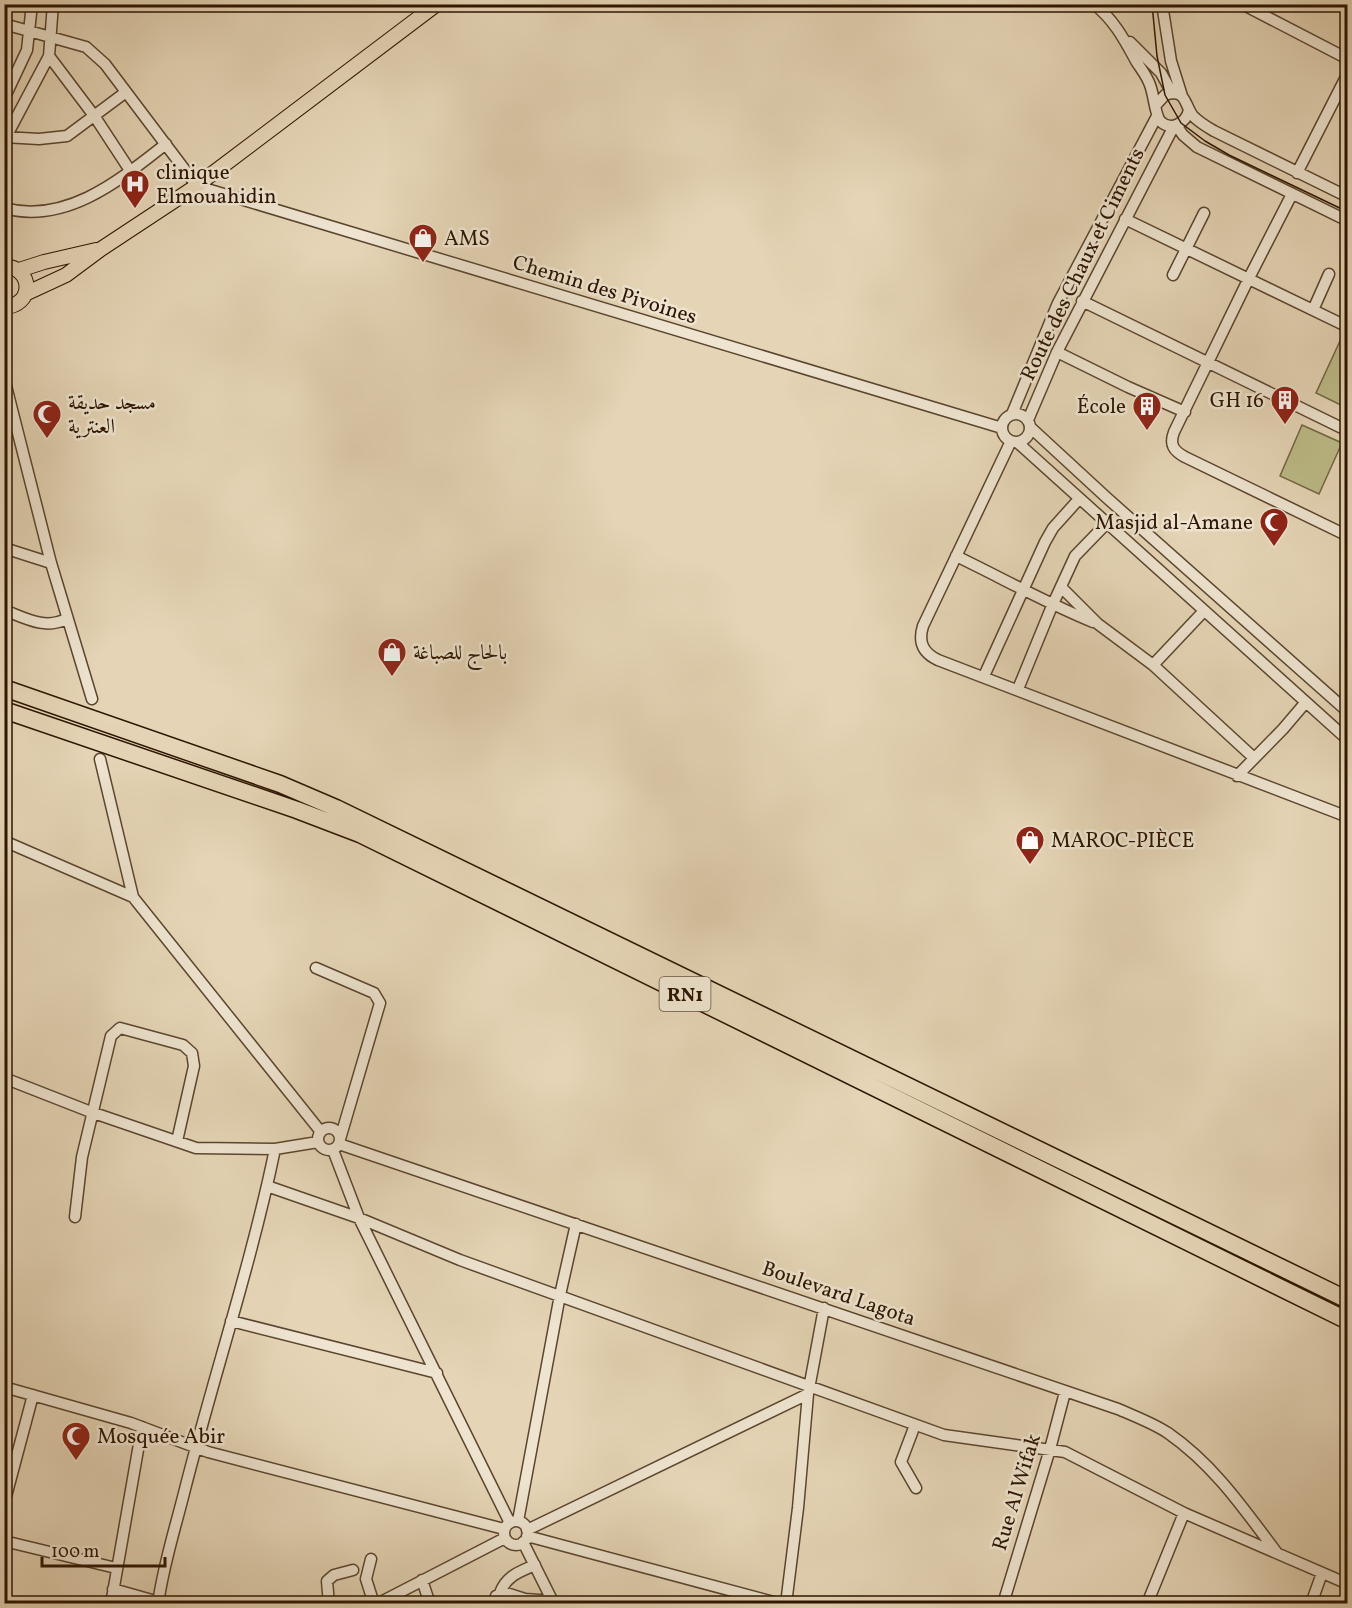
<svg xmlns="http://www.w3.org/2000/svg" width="1352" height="1608" font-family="Vollkorn,Amiri,serif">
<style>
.green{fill:#bcbb88;stroke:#746844;stroke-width:1.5}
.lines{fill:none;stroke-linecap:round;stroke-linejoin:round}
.minor-casing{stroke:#5b452e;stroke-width:13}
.major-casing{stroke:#2d1501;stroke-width:16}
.highway-casing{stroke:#2d1501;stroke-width:19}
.minor{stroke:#eee4d0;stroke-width:10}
.major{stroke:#e5d5b6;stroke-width:14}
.highway{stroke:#e5d5b6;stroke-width:16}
.tram{stroke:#2d1501;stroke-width:1.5}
.labels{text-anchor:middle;stroke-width:5;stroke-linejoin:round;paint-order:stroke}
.shield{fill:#eee4d0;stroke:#67533f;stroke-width:1.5}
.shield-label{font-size:20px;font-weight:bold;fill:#2d1501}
.poi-label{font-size:21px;fill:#2d1501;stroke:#eee4d0;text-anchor:start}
.street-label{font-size:21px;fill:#2d1501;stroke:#eee4d0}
</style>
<rect width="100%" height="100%" fill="#e5d5b6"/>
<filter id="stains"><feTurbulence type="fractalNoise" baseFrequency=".00333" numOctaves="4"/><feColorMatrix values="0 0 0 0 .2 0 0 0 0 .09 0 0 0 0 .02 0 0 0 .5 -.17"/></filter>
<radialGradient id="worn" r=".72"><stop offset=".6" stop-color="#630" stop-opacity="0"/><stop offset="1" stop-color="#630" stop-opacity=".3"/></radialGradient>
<path class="green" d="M1340,341L1347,344V408L1316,393Z
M1302,425L1342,443L1319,494L1280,476Z"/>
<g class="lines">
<g class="minor-casing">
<path id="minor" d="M1094,4C1114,20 1124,39 1136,61C1141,69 1147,76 1150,85C1154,95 1155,114 1160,121C1171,132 1186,123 1189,110
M1162,4L1171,61L1182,96
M1242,4L1348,59
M4,24L86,47L105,64L197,186L1002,428
M1130,42L1161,73L1172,93
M49,56L95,117L131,172
M4,99L27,50L32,4
M1156,105L1165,95C1187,88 1184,105 1193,116C1199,122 1207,127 1214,131L1348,197
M1176,125L1183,135L1197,147L1348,221
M4,137L39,139L67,136L126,92
M4,141L49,56L53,4
M1297,173L1348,73
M1292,194L1249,278L1174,432C1169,445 1174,451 1185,457L1348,536
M4,208C66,225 120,180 166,144
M1125,219L1348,327
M1173,275L1204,213
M1082,301L1348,431
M1313,310L1329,274
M1057,352L1128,387L1185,412
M4,378L51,563L92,699
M1012,414L1058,303L1157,116
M1002 428a14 14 0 1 1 28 0a14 14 0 1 1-28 0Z
M1028,420L1057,352L1174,126
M1030,427L1107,498L1348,712
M1011,441L923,626C918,642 923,653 938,660L1348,817
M1017,442L1348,740
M4,548L51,563
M956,556C1002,578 1046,603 1093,622
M1061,587L1098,624L1153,665L1254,758
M4,610C25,618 45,630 66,619
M1153,665L1203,612
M984,676L1045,542L1053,528L1079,499
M1018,689L1052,606L1075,556L1106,524
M100,759L133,897L321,1132
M1237,776L1283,729L1306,702
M4,841L133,897
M316,968L374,993L380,1003L340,1139
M4,1078L91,1112L196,1148L275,1149L318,1142
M318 1139a11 11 0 1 1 22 0a11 11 0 1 1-22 0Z
M339,1144L1118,1409C1134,1416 1153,1423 1168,1433C1214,1465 1244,1509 1277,1553
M333,1150L359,1218L510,1523
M267,1186L359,1218L460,1260L944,1435L1065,1452L1184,1513L1348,1584
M75,1217L82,1157L111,1036L120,1028L183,1045L192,1053L194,1066L177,1141
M231,1321L437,1373
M4,1387L131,1423L208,1452L504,1529
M915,1425L901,1462L916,1488
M4,1504L33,1395
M518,1521L560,1295L576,1224
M504 1533a12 12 0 1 1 24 0a12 12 0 1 1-24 0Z
M527,1530L808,1394
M527,1536L781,1604
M4,1541L116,1568
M523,1542L554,1604
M371,1559L366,1579L374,1604
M422,1580L430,1604
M113,1589L166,1604
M500,1593C506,1576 519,1572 535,1565
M111,1604L142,1427
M158,1604C163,1566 175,1529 184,1493C213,1378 251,1265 275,1149
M329,1604L327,1581L334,1575L353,1570
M377,1604L505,1538
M494,1604L496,1596L503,1592L525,1599L553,1601
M786,1604L798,1508L808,1394L824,1308
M1003,1604L1050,1449L1065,1392
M1147,1604L1184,1513
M1311,1604L1322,1573"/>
</g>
<g class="major-casing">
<path id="major" d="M4,266C34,268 34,306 4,307
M19,270L44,262L96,250
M25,294L66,275L101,249L192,189L437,4"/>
</g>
<g class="highway-casing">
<path id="highway" d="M4,688L280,784L336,808L1348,1300
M4,710L297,810L360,834L1348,1321"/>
</g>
<use href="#minor" class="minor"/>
<use href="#major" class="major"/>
<use href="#highway" class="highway"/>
<path class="tram" d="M1152,4L1157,56L1165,95L1181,123L1205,141L1229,155L1348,212"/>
</g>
<defs>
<g id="hospital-pin" transform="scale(1.5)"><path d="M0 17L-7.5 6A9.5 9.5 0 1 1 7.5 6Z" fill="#8f2418" stroke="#eee4d0"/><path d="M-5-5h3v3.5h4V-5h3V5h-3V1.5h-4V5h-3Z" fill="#fff"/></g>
<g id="shop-pin" transform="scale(1.5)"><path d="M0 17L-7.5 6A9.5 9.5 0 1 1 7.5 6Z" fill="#8f2418" stroke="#eee4d0"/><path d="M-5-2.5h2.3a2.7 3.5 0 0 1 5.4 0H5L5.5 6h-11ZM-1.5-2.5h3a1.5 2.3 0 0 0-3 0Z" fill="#fff"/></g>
<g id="building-pin" transform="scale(1.5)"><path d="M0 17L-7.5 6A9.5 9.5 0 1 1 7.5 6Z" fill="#8f2418" stroke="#eee4d0"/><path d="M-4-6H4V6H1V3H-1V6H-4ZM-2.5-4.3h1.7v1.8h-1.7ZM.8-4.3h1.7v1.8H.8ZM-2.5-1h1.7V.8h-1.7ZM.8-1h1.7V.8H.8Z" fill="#fff"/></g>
<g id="mosque-pin" transform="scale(1.5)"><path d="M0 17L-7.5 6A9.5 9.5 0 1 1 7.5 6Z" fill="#8f2418" stroke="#eee4d0"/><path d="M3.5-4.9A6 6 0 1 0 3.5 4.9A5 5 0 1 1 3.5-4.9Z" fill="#fff"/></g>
</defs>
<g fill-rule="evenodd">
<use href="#hospital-pin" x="135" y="184"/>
<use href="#shop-pin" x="423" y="238"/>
<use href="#building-pin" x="1285" y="400"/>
<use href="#building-pin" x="1147" y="406"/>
<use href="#mosque-pin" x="47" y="414"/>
<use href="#mosque-pin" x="1274" y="522"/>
<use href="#shop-pin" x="392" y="652"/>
<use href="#shop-pin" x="1030" y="840"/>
<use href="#mosque-pin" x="76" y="1436"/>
</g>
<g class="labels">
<rect class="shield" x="659.5" y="977" width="51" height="34" rx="4.5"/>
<g class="shield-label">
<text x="685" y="1001">RN1</text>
</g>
<g class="poi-label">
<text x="156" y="179">clinique<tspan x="156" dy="24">Elmouahidin</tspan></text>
<text x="444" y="245">AMS</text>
<text x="1264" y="407" text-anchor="end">GH 16</text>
<text x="68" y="409">مسجد حديقة<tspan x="68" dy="24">العنترية</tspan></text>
<text x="1126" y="413" text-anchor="end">École</text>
<text x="1253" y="529" text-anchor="end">Masjid al-Amane</text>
<text x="413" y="659">بالحاج للصباغة</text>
<text x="1051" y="847">MAROC-PIÈCE</text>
<text x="97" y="1443">Mosquée Abir</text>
</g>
<g class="street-label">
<text transform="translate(1082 264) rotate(-64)" y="7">Route des Chaux et Ciments</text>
<text transform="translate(605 289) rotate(17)" y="7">Chemin des Pivoines</text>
<text transform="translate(839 1293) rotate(19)" y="7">Boulevard Lagota</text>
<text transform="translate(1016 1492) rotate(-73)" y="7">Rue Al Wifak</text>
</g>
</g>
<rect width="1352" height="1608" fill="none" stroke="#e5d5b6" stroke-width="24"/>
<rect x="6" y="6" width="1340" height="1596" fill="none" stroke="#2d1501" stroke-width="3"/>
<rect x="12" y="12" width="1328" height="1584" fill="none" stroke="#2d1501" stroke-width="1.5"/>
<path d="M42 1557v9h123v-9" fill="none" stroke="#2d1501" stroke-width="3"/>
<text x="51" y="1557" font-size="18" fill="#2d1501" stroke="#eee4d0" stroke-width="4.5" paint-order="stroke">100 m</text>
<rect width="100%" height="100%" filter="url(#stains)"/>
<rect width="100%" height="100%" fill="url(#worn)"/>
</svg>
